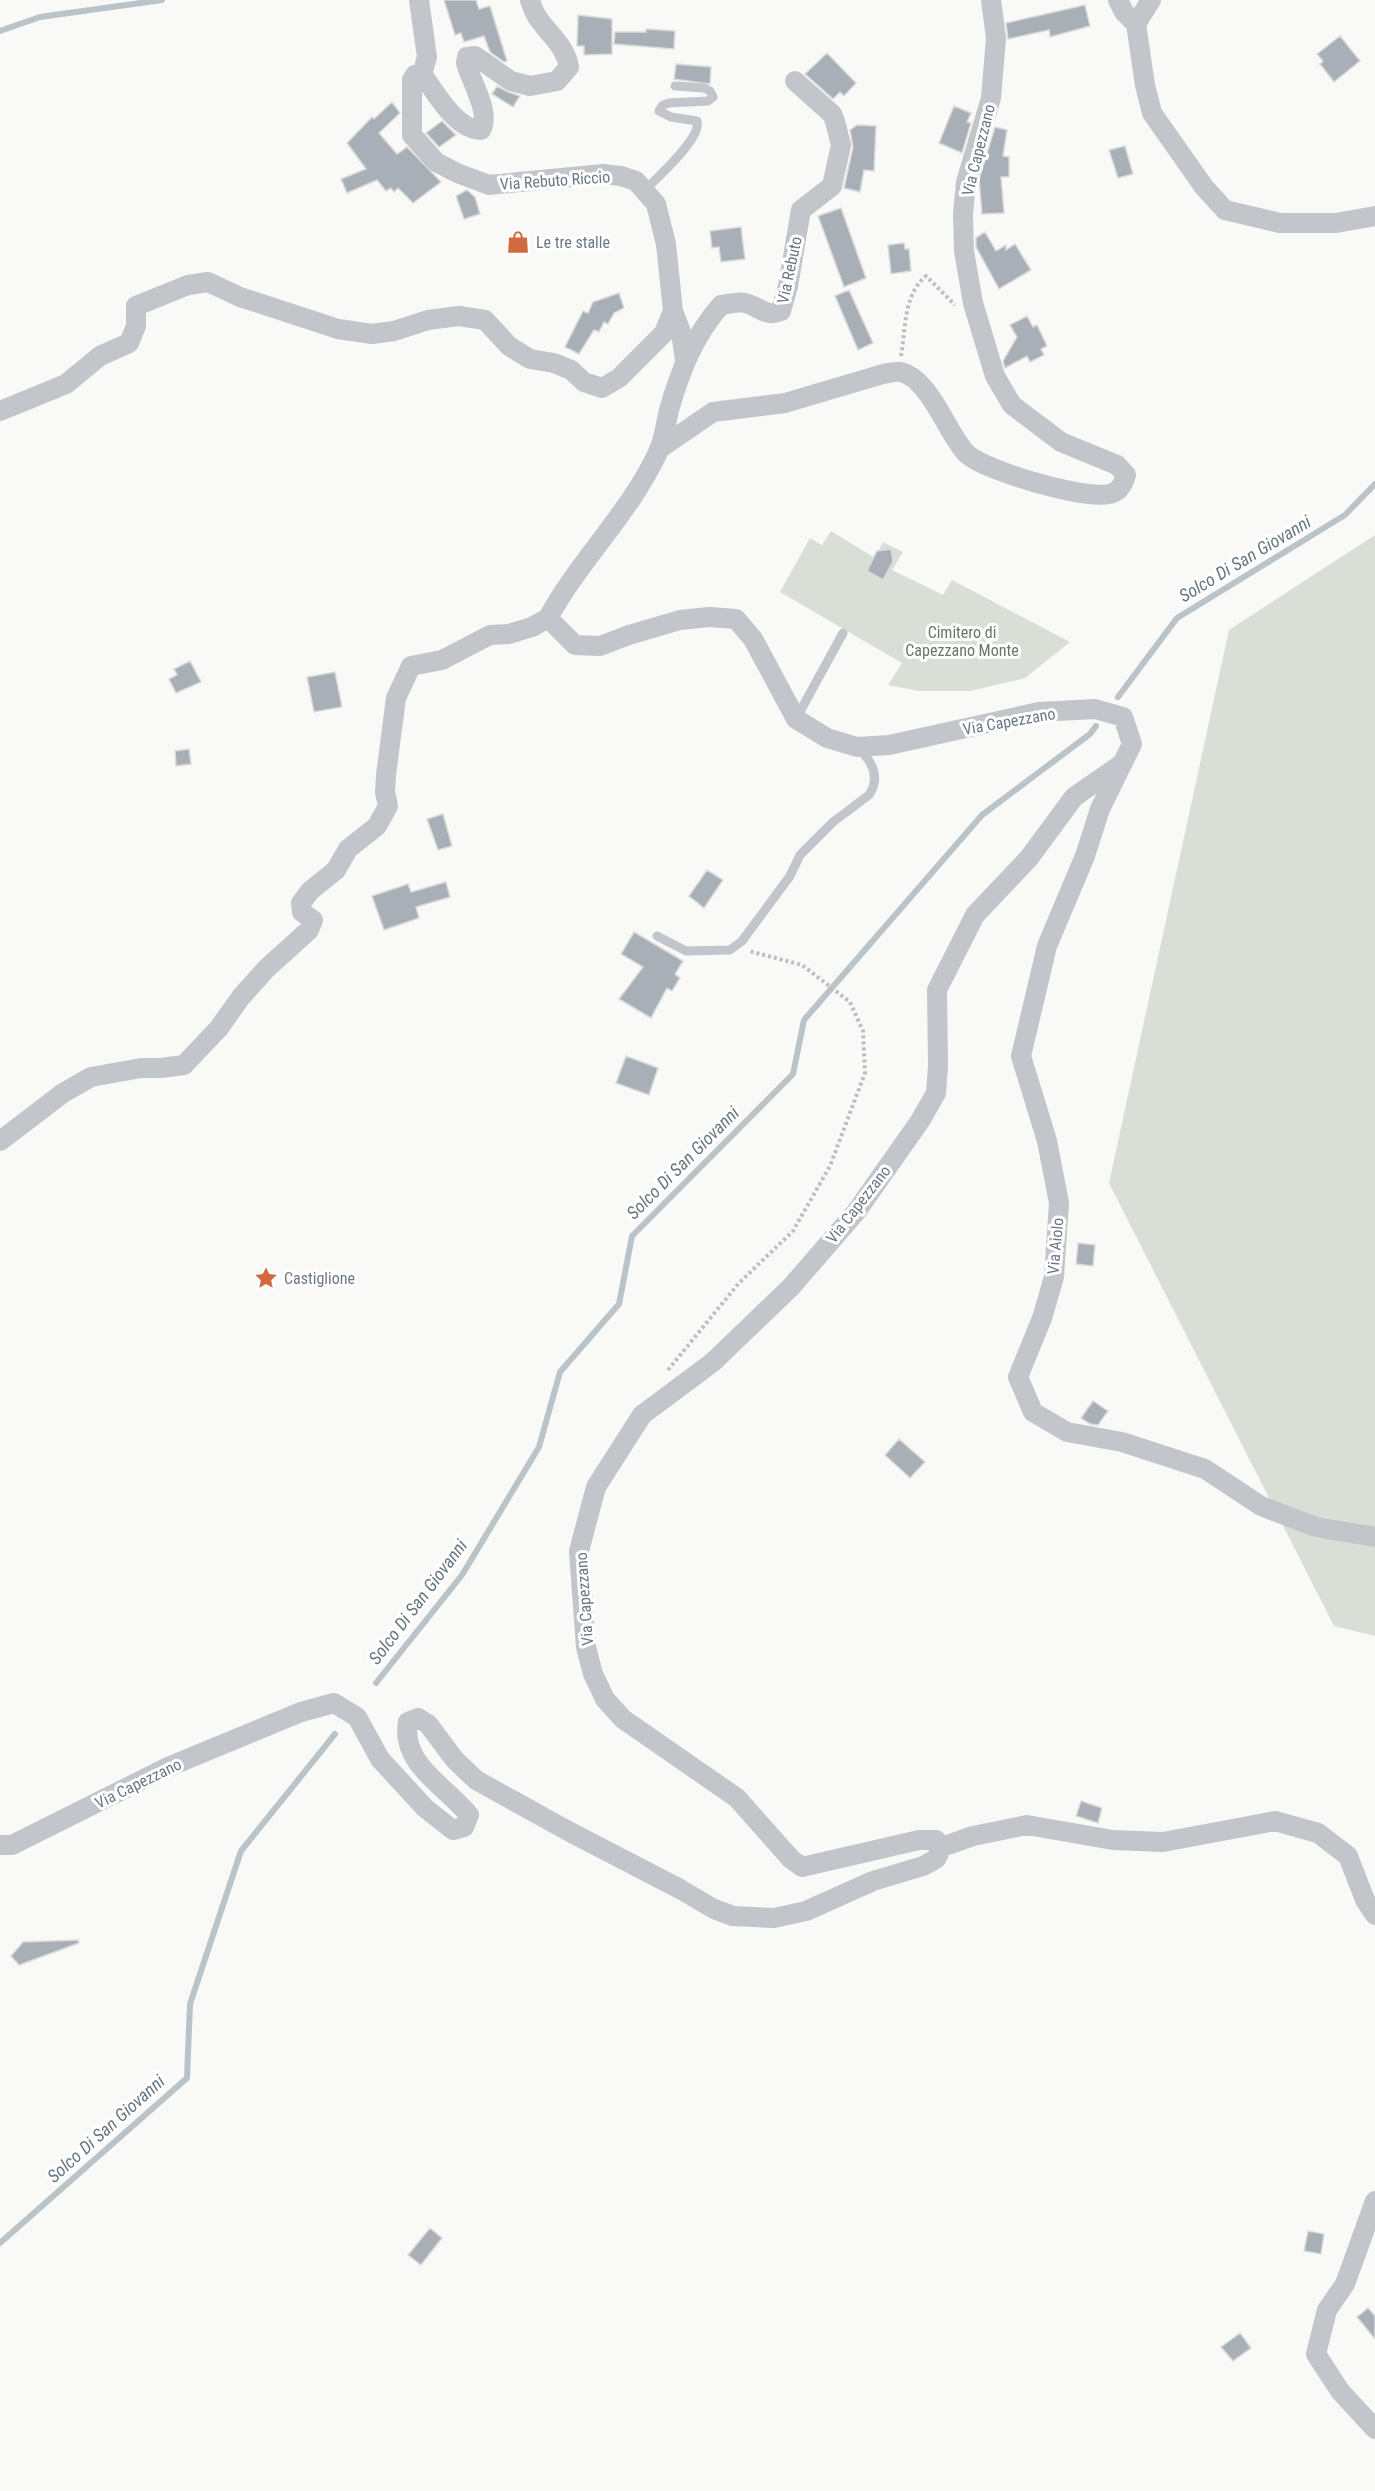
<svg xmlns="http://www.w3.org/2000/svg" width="1375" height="2491" font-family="'Roboto Condensed',sans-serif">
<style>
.green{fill:#d9ded7}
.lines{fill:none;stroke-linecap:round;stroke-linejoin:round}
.stream{stroke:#bac3c8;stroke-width:6}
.building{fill:#a9afb6;stroke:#dbdbda;stroke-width:1.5}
.path{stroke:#bcbec1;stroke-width:4;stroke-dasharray:3 3;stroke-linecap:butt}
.service{stroke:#c2c5c9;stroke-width:9}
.minor{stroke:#c2c5c9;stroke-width:20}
.labels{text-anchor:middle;stroke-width:6;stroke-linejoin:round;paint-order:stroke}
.street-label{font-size:16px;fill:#6c7885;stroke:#fff}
.poi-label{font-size:16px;fill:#6c7885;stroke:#fff;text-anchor:start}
.park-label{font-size:16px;fill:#687866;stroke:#fff}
.water-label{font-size:18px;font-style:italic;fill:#677880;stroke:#fff}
</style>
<rect width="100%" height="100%" fill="#f9f9f8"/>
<path class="green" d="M831,531L875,558L883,542L903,552L892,570L943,595L952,580L1070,642L1025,678L970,691H919L888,685L902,663L780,592L810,538L822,545Z
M1375,535V1636L1334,1626L1109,1183L1229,630Z"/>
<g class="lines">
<path class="stream" d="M0,31L40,17L162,0
M1118,697L1177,618L1345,515L1375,484
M376,1683L462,1575L539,1447L560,1372L619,1304L632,1236L793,1074L804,1020L982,815L1090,734L1096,726
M0,2243L187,2078L190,2004L241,1851L335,1734"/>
</g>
<path class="building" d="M444,0H476L479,9L490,6L507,61L504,62L490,52L484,36L464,42L461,33L455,35Z
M1085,5L1090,26L1050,37L1049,30L1008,39L1006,23Z
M578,15L612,19V54L584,55V46H577Z
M646,29L675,31L674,49L614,44L615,32H646Z
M1340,36L1360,61L1334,82L1320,64L1323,61L1317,54Z
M827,53L856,83L844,96L840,92L833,99L805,74Z
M676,64L711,67L710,84L674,79Z
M497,86L508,92L520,96L513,107L492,94Z
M392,102L400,113L379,133L397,154L407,147L441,182L413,203L398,188L394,192L391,188L386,191L377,180L347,193L341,179L366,169L347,143L372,117L374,119Z
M954,106L971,113L967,122L971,123L962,153L939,143Z
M442,121L456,135L439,147L426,133Z
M857,125L876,126L874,171L864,170L860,192L844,188L853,147L850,130Z
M995,127L1007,130L1003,156L1009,157V177H1001L1004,213L982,214L979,179Z
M1125,146L1133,174L1118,178L1109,150Z
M467,190L475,197L480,214L464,219L456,196Z
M841,208L866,278L844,287L818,216Z
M741,227L745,259L721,262L719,247L712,248L710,231Z
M985,232L996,251L1006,245V250L1015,244L1031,270L999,289L976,247V238Z
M904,243L905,249H909L911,271L891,274L888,245Z
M849,290L873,343L858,350L835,296Z
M619,293L624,308L614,313L608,324L604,322L599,332L594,330L579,354L565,347L583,311L588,313L593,302Z
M1027,316L1033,327L1037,325L1047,346L1041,349L1044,355L1030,362L1027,356L1005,368L1003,361L1017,337L1010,325Z
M891,549L893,561L883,580L867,571L877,551Z
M190,661L201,682L176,693L169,679L177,675L174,669Z
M335,672L342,707L314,712L307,677Z
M189,749L191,764L176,766L175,751Z
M443,814L452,846L438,850L427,819Z
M707,870L723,880L704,908L689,896Z
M446,882L450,897L416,907L419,918L384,930L372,896L408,884L411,892Z
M634,932L683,961L675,974L680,978L672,991L667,988L651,1018L619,999L643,967L621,954Z
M626,1056L658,1068L649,1095L616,1083Z
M1078,1243L1095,1245L1093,1266L1076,1264Z
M1093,1401L1108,1411L1098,1425L1090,1424L1081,1418Z
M899,1439L925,1462L910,1478L885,1455Z
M1081,1801L1102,1808L1098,1823L1076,1816Z
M78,1940L79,1943L19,1965L11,1956L23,1942Z
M430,2228L442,2238L421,2265L408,2255Z
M1308,2231L1324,2234L1321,2254L1304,2251Z
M1368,2308L1375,2316V2339L1357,2317Z
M1240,2333L1251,2348L1233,2361L1221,2347Z"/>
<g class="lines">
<path class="path" d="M901,356C906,329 903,295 926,276L955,305
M668,1370L739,1283L793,1231L830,1166L865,1073L863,1031L850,1002L802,965L749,951"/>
<path class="service" d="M645,190C658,177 702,138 697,121L671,117L659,111L663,105L669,103L708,101L713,97L710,91L704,88L675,86
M797,717L843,633
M657,936L686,951L730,950L742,941L790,876L800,855L833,822L869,795C881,777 872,761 858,748"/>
<path class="minor" d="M419,0L427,57L422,74
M530,0C532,6 534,13 538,18C550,36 565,45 569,67L557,81L530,86L511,81L475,56L467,57L466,63C471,82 491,112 481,130C456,130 436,93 422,74L415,75L412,80V135L436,162L457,173L489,185L603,174L621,176L636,181L656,204L666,244L673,311L681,332L685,360
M1118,0L1124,12L1136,24L1145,85L1152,113L1204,187L1225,210L1280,223H1336L1375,216
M1136,24L1151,0
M795,81L832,114L835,121L841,145L832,186L801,210L788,286L781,311C766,318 759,306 745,303C738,301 729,304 721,305C694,336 680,371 669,410C666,423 664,438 659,450C631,512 580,559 548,618L575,645L600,646L629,635L680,620L709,617L736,619L753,639L796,719L827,738L857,747L889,745L1039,712L1095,709L1123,717L1132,744L1100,809L1085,856L1047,946L1021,1056L1047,1141L1059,1203L1054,1277L1042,1318L1018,1377L1033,1412L1067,1432L1122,1442L1205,1469L1261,1506L1316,1527L1375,1537
M0,411L66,384L100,356L129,343L136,326V306L188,285L208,282L240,297L338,329L372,334L394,331L428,320L459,316L485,320L509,346L530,359L554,363L571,370L584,382L602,388L619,378L664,333L673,311
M659,449L713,412L785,403L883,374C889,373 896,371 901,372C930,379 947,433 966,453C983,471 1091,502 1113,493C1121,490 1124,482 1126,475L1117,465L1061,442L1012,405L995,376L973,303L964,251L963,214L966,182L991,98L996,38L991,0
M0,1141L63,1093L91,1077L141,1068H161L184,1065L219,1028L241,997L266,969L309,930L313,920L302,912L301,903L310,891L336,870L348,849L377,826L388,806L385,792L386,775L396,698L411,666L442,660L490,635L509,634L532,627L548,618
M0,1845H12L168,1767L301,1712L334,1703L357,1717L380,1759L425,1808L453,1830L464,1827L469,1815C447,1787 400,1764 408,1722L418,1718L428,1724L455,1760L476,1780L570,1832L680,1889L714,1909L733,1916L774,1918L806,1911L873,1881L923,1866L936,1859L942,1847L936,1840H919L802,1867L791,1859L737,1798L623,1719L605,1699L593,1674L586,1647L579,1551L596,1487L642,1415L713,1362L791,1287L856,1212L920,1121L936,1093L938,1066L937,990L975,915L1029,858L1074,797L1123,763
M942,1847L973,1836L1027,1825L1113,1840L1163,1842L1275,1821L1318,1833L1348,1856L1365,1900L1375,1915
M1375,2201L1345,2284L1327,2310L1316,2354L1340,2391L1375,2429"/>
</g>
<defs>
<g id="shop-bare" transform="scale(1.8)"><path d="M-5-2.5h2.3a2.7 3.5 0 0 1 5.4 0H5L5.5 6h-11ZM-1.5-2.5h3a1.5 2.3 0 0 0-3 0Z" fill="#d26a40" stroke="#fff" stroke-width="2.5" paint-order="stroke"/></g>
<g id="sight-bare" transform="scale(1.8)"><path d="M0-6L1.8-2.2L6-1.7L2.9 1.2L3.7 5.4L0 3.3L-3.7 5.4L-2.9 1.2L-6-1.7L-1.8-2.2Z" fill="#d26a40" stroke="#fff" stroke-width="2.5" paint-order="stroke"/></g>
</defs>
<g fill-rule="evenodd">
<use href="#shop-bare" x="518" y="242"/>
<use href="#sight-bare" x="266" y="1278"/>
</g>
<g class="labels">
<g class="street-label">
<text transform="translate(978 150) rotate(-76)" y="6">Via Capezzano</text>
<text transform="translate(555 180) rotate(-4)" y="6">Via Rebuto Riccio</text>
<text transform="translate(789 270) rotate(-78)" y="6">Via Rebuto</text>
<text transform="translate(1009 721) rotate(-10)" y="6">Via Capezzano</text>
<text transform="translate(858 1204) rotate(-52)" y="6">Via Capezzano</text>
<text transform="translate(1055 1246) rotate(-85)" y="6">Via Aiolo</text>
<text transform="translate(584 1599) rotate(-94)" y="6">Via Capezzano</text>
<text transform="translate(138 1783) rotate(-26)" y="6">Via Capezzano</text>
</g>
<g class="poi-label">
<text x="536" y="248">Le tre stalle</text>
<text x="284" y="1284">Castiglione</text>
</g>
<g class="park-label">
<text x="962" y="638">Cimitero di<tspan x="962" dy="18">Capezzano Monte</tspan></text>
</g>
<g class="water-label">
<text transform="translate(1245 559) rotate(-31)" y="6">Solco Di San Giovanni</text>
<text transform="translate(683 1163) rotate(-45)" y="6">Solco Di San Giovanni</text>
<text transform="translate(418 1602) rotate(-53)" y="6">Solco Di San Giovanni</text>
<text transform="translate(106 2129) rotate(-42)" y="6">Solco Di San Giovanni</text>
</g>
</g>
</svg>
